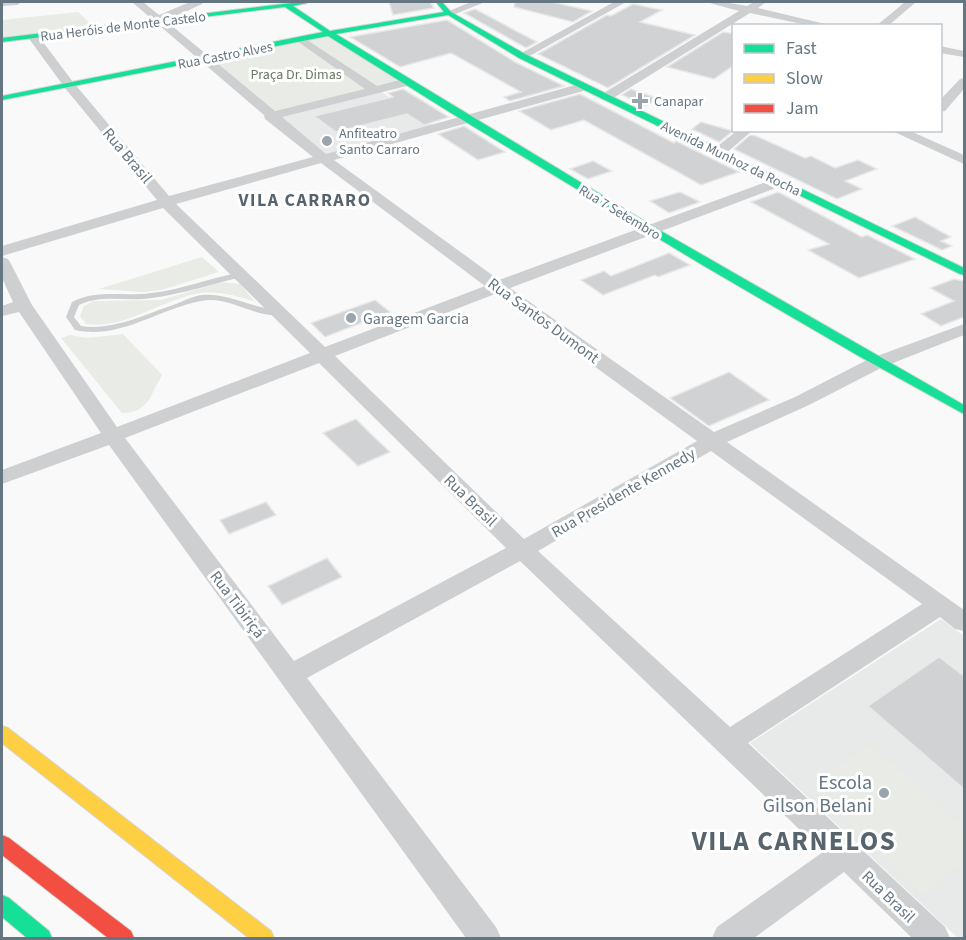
<svg xmlns="http://www.w3.org/2000/svg" width="966" height="940" font-family="'Source Sans 3',sans-serif">
<style>
.built{fill:#e8e9e9}
.green{fill:#e8ebe6}
.building{fill:#d0d2d3;stroke:#e8e8e8;stroke-width:1.5}
.lines{fill:none;stroke-linecap:round;stroke-linejoin:round}
.fast-casing{stroke:#d5d6d7;stroke-width:2}
.slow-casing{stroke:#d5d6d7;stroke-width:2}
.jam-casing{stroke:#d5d6d7;stroke-width:2}
.lane{fill:#cecfd0;fill-rule:evenodd}
.street{fill:#cecfd0;fill-rule:evenodd}
.fast{fill:#16e098;fill-rule:evenodd}
.slow{fill:#ffcf43;fill-rule:evenodd}
.jam{fill:#f24e42;fill-rule:evenodd}
.poi-dot{fill:#99a4ac;stroke:#fff;stroke-width:2}
.labels{text-anchor:middle;stroke-width:6;stroke-linejoin:round;paint-order:stroke}
.far-street-label{font-size:14px;fill:#657683;stroke:#fff}
.far-park-label{font-size:14px;fill:#687a64;stroke:#fff}
.far-poi-label{font-size:14px;fill:#657683;stroke:#fff;text-anchor:start}
.street-label{font-size:16px;fill:#657683;stroke:#fff}
.poi-label{font-size:16px;fill:#657683;stroke:#fff;text-anchor:start}
.far-district-label{font-size:18px;font-weight:bold;letter-spacing:1.5px;fill:#57646e;stroke:#fff}
.near-poi-label{font-size:20px;fill:#657683;stroke:#fff;text-anchor:end}
.near-district-label{font-size:27px;font-weight:bold;letter-spacing:1.5px;fill:#57646e;stroke:#fff}
</style>
<rect width="100%" height="100%" fill="#f9f9f9"/>
<path class="built" d="M380,91L434,126L323,155L275,116Z
M941,619L964,636V938H958L750,743Z"/>
<path class="green" d="M78,12L94,27L2,38V20Z
M329,35L400,82L274,111L211,59Z
M202,257L219,272L161,290L143,292L99,289Z
M222,282L240,284L255,302C237,296 221,291 201,293C163,298 126,330 86,324L80,316L84,306L93,301L161,300Z
M123,334L162,375C150,396 148,413 122,413L61,338L70,335L86,338Z
M870,744L964,828V861L923,895L811,786Z"/>
<path class="building" d="M389,2H430L434,8L393,15Z
M515,2H552L592,11L573,22L514,7Z
M633,4L662,10L640,22L695,35L608,88L538,54L607,15L611,16Z
M475,9L537,42L526,48L464,13Z
M447,20L515,62L564,86L510,101L504,97L521,92L451,53L400,67L350,37Z
M723,32L734,34V65L714,79L667,67Z
M403,89L449,117L424,125L407,114L336,132L314,116L393,97L388,93Z
M631,89L659,99L646,106L622,95Z
M580,94L674,143L676,141L739,172L701,185L584,120L551,130L519,111Z
M701,122L733,131L719,142L692,129Z
M464,126L505,152L478,160L438,134Z
M750,135L756,136L805,158L811,156L835,168L858,160L877,169L845,181L862,189L837,199L734,149Z
M593,161L612,171L588,179L570,169Z
M680,192L700,202L669,213L650,201Z
M778,192L862,237L867,235L915,259L859,278L808,250L829,244L751,202Z
M915,217L951,237L941,241L952,246L942,250L892,226Z
M669,253L690,265L658,277L655,275L603,295L581,280L604,271L611,276Z
M954,279L964,281V317L941,326L921,314L954,301L930,288Z
M375,300L390,312L325,337L311,323Z
M729,372L769,400L709,426L670,398Z
M356,419L373,436L390,452L358,466L323,433Z
M266,502L276,515L229,534L220,520Z
M327,558L342,577L282,605L268,586Z
M939,657L964,676V789L868,706Z"/>
<g class="lines">
<g class="fast-casing">
<path id="fast" d="M300,2L307,3L293,6L330,31L444,12L436,2H442L451,12L525,54L964,268V275L960,274L519,58L448,15L336,34L661,231L964,405V414L857,355L704,266L451,113L328,36L2,100V96L323,32L285,7L2,42V38Z
M2,895L9,898L49,931L52,938H27L2,917Z"/>
</g>
<g class="slow-casing">
<path id="slow" d="M2,726L8,728L271,931L274,938H249L2,743Z"/>
</g>
<g class="jam-casing">
<path id="jam" d="M2,835L9,838L131,931L134,938H108L2,855Z"/>
</g>
<path class="lane" d="M243,272L247,274L246,276C215,283 183,294 152,298C127,302 102,294 79,305L74,317L81,326C113,331 146,314 176,304C184,301 193,296 202,295C229,293 254,309 280,310L283,311V315C255,319 229,295 201,301C158,309 120,340 75,330L66,317L72,302C98,289 123,297 151,293C182,290 212,277 243,272Z"/>
<path class="street" d="M2,2H22L17,5L2,6Z
M132,2H143L159,15L190,2H203L202,4L166,21L275,111L365,89L297,41L295,39L301,36L377,86L407,78L411,79V85L282,117L326,154L579,84H587L589,87L587,90L334,160L499,280L774,179H784L786,182L784,185L510,288L714,432L795,397L869,359L964,324V335L883,367L809,405L727,442L964,610V631L955,629L940,617L748,743L945,927L950,938H912L844,872L754,938H712L717,927L823,852L520,561L307,678L496,927L501,938H466L109,445L2,484V470L101,433L19,312L2,316V306L13,302L2,278V257L8,259L10,262L32,305L117,427L310,353L163,208L2,256V246L157,200L65,88L27,36L29,34H37L73,82L169,196L313,157L265,119L264,115ZM321,163L485,286L325,347L176,204ZM495,294L697,441L524,539L335,356ZM319,363L506,548L294,661L125,438ZM711,451L922,604L730,727L538,551Z
M471,2H485L453,15H445L444,13Z
M614,2H626L526,58H518L516,56Z
M706,2H724L747,6L754,2H766L758,8L834,26H811L750,13L610,100H602L600,97L602,94L739,11Z
M905,2H916L888,26H876Z
M940,46L964,51V57L940,53Z
M964,78V89L945,111L940,112V100L960,79Z
M738,130H753L724,155H714L712,152L714,149Z
M890,130H908L964,155V164Z"/>
<use href="#fast" class="fast"/>
<use href="#slow" class="slow"/>
<use href="#jam" class="jam"/>
</g>
<g class="poi-dot">
<path d="M637 92h6v6h6v6h-6v6h-6v-6h-6v-6h6z"/>
<circle cx="327" cy="141" r="6"/>
<circle cx="351" cy="318" r="6"/>
<circle cx="884" cy="793" r="6"/>
</g>
<g class="labels">
<g class="far-street-label">
<text transform="translate(123 26) rotate(-7)" y="5">Rua Heróis de Monte Castelo</text>
<text transform="translate(225 55) rotate(-11)" y="5">Rua Castro Alves</text>
<text transform="translate(731 158) rotate(26)" y="5">Avenida Munhoz da Rocha</text>
<text transform="translate(620 212) rotate(31)" y="5">Rua 7 Setembro</text>
</g>
<g class="far-park-label">
<text x="296" y="79">Praça Dr. Dimas</text>
</g>
<g class="far-poi-label">
<text x="654" y="106">Canapar</text>
<text x="339" y="138">Anfiteatro<tspan x="339" dy="16">Santo Carraro</tspan></text>
</g>
<g class="street-label">
<text transform="translate(128 155) rotate(50)" y="6">Rua Brasil</text>
<text transform="translate(544 320) rotate(36)" y="6">Rua Santos Dumont</text>
<text transform="translate(623 492) rotate(-30)" y="6">Rua Presidente Kennedy</text>
<text transform="translate(471 500) rotate(44)" y="6">Rua Brasil</text>
<text transform="translate(238 604) rotate(53)" y="6">Rua Tibiriçá</text>
<text transform="translate(889 896) rotate(44)" y="6">Rua Brasil</text>
</g>
<g class="poi-label">
<text x="363" y="324">Garagem Garcia</text>
</g>
<g class="far-district-label">
<text x="305" y="206">VILA CARRARO</text>
</g>
<g class="near-poi-label">
<text x="872" y="789">Escola<tspan x="872" dy="23">Gilson Belani</tspan></text>
</g>
<g class="near-district-label">
<text x="794" y="850">VILA CARNELOS</text>
</g>
</g>
<rect width="966" height="940" fill="none" stroke="#657683" stroke-width="6"/>
<rect x="732" y="24" width="210" height="108" fill="#ffffff" stroke="#c1c8cd" stroke-width="1.5"/>
<rect x="744" y="44" width="30" height="9" fill="#16e098" stroke="#c1c8cd" stroke-width="1.5"/>
<text x="786" y="54" font-size="18" fill="#657683">Fast</text>
<rect x="744" y="74" width="30" height="9" fill="#ffcf43" stroke="#c1c8cd" stroke-width="1.5"/>
<text x="786" y="84" font-size="18" fill="#657683">Slow</text>
<rect x="744" y="104" width="30" height="9" fill="#f24e42" stroke="#c1c8cd" stroke-width="1.5"/>
<text x="786" y="114" font-size="18" fill="#657683">Jam</text>
</svg>
